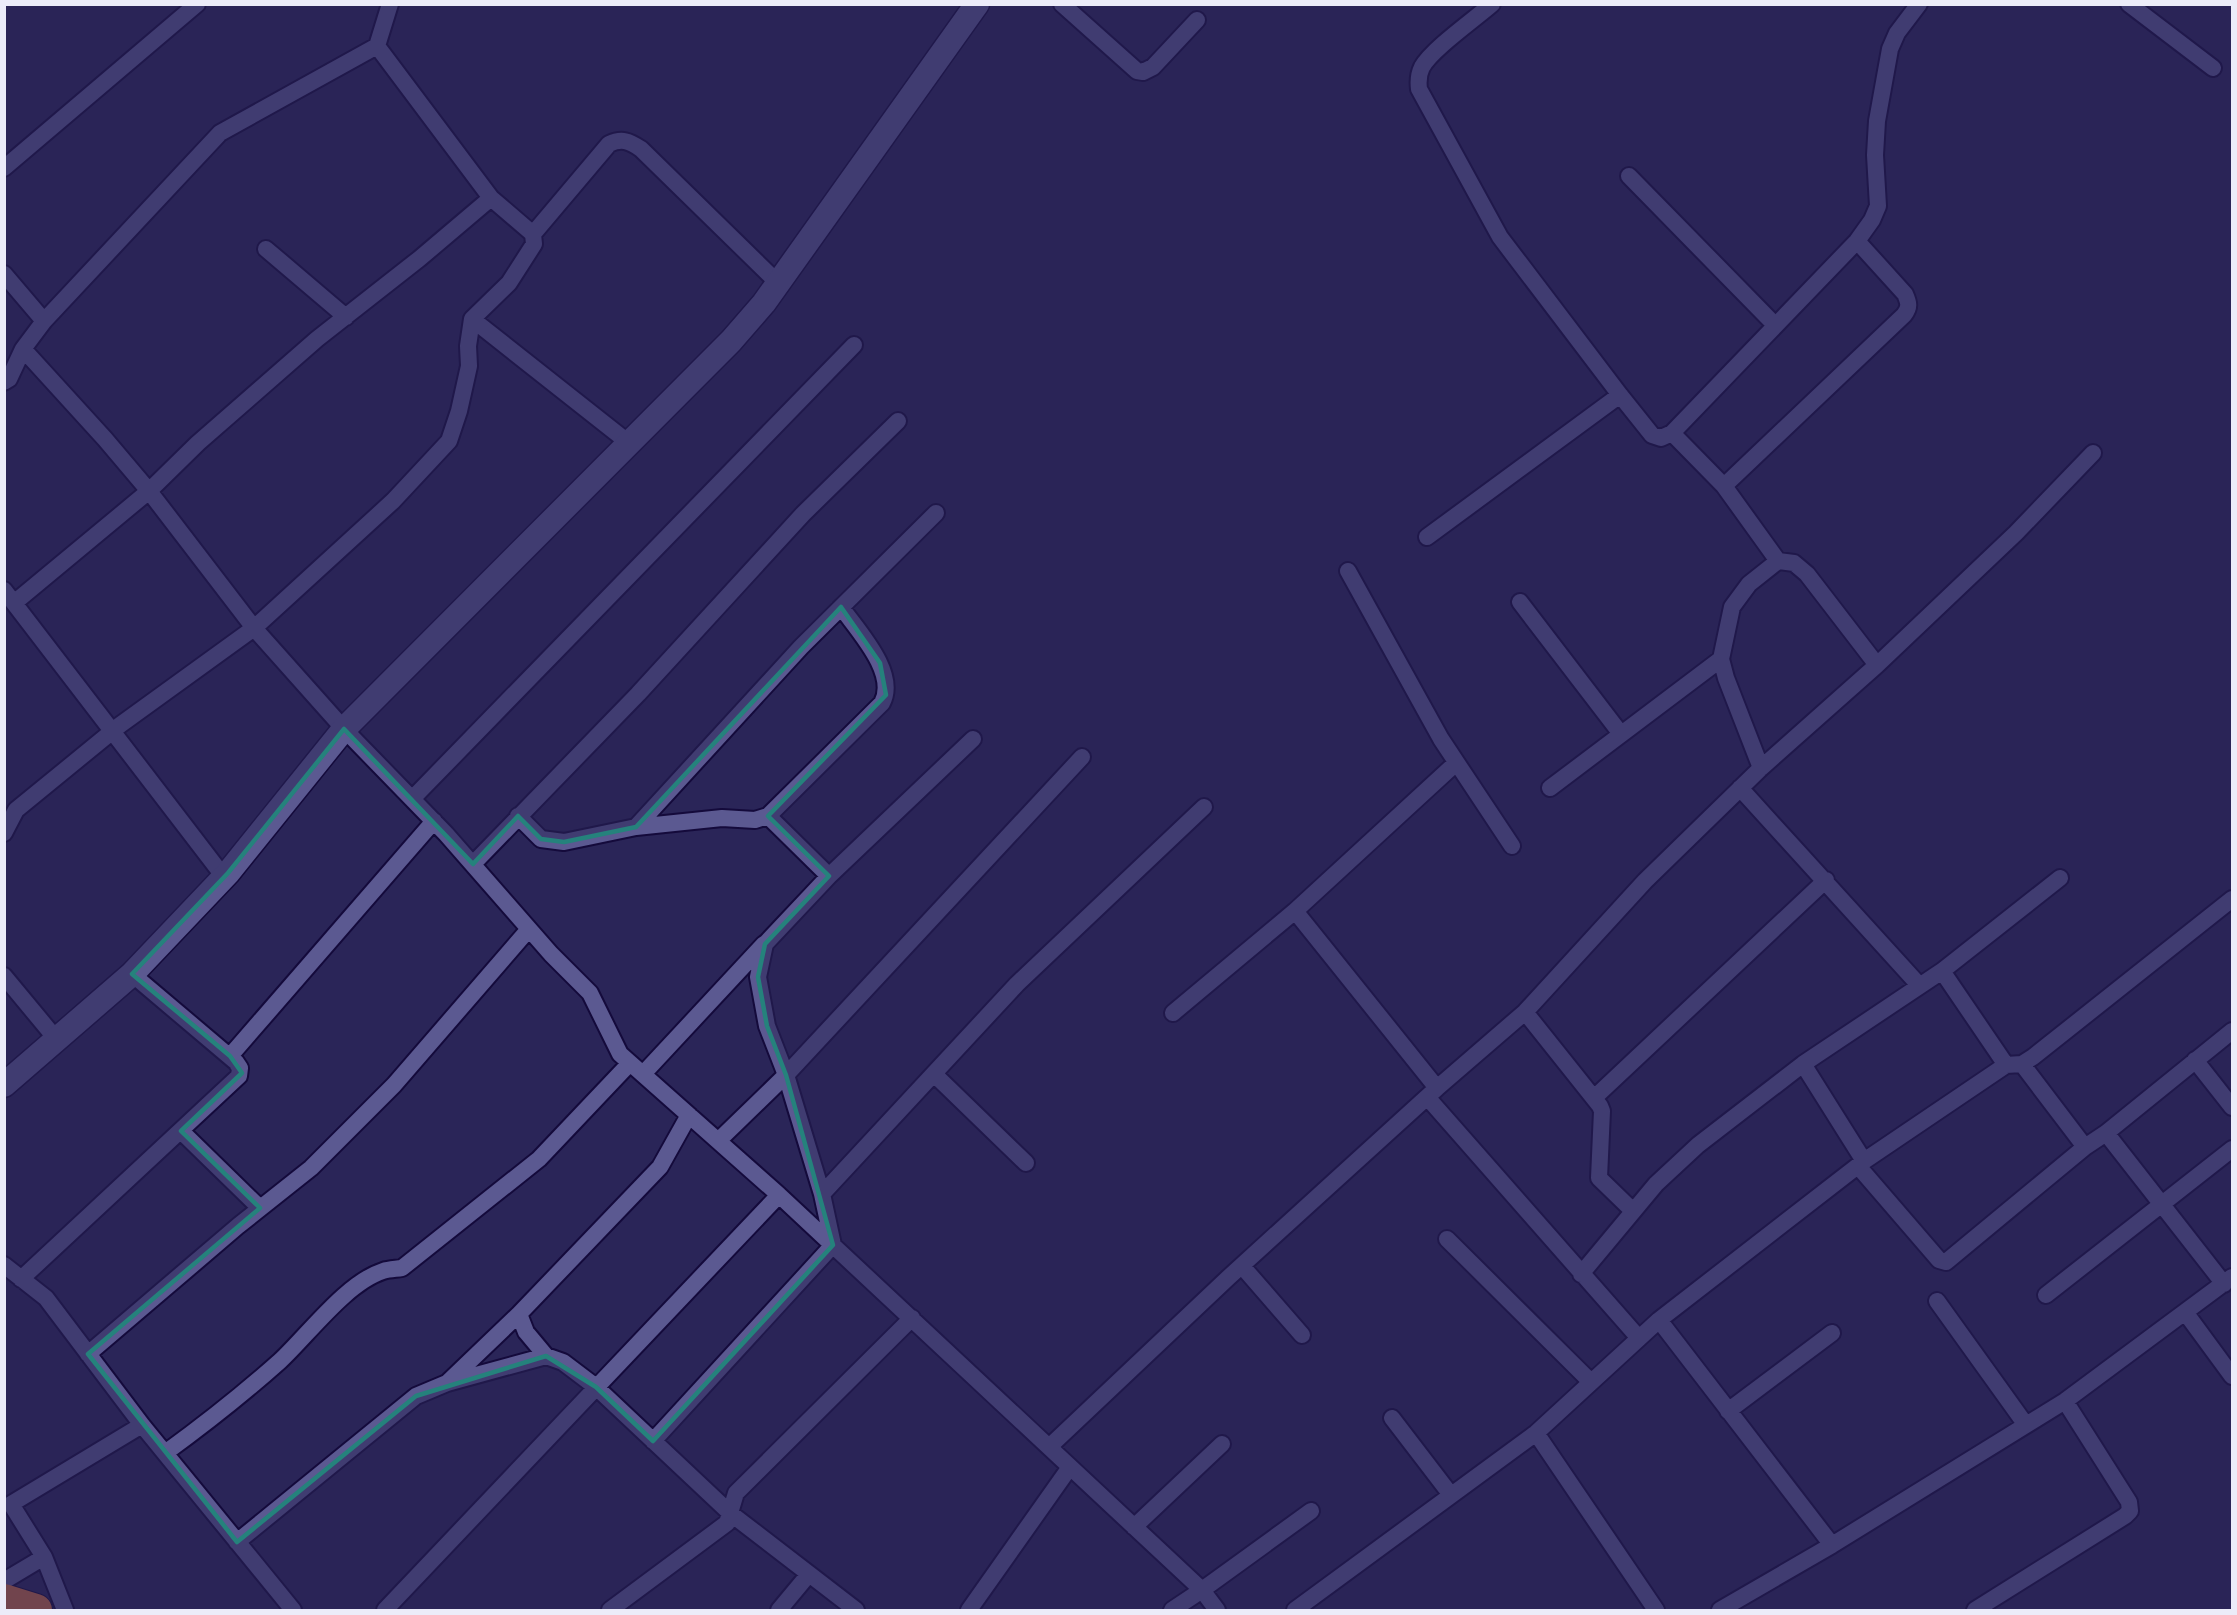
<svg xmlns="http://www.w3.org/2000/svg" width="2237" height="1615" font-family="'Fira Sans Condensed',sans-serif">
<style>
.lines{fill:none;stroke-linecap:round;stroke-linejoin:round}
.street-casing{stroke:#140a3b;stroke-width:20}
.secondary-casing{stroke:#140a3b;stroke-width:27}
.highway-casing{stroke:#140a3b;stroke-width:34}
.street{stroke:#5b5991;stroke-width:16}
.secondary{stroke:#5b5991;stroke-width:24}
.highway{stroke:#c86b40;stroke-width:32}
.marked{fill:none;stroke:#25827c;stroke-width:4.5;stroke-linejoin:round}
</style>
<rect width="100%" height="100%" fill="#2a2558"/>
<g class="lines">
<g class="street-casing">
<path id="street" d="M390,4L377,46L220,133L44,321L23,349L105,439L149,491L254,628L344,729L446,834L551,954L590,993L620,1054L779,1195
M1062,4L1137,71L1143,72L1153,67L1197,20
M1492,4C1475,19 1432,49 1422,67C1418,75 1418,81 1419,89L1500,237L1620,395L1652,435L1661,438L1672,433L1724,486L1778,561L1749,584L1732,607L1721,659L1726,678L1761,768
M2129,4L2213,68
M4,168L197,4
M1629,176L1775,325
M533,234L609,144C622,138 629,141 641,149L778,283
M266,249L346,317
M4,274L44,321
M472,319L629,443
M4,382L9,379L23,349
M1672,433L1857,241L1872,220L1878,206L1875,155L1877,121L1890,49L1897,33L1919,4
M1724,486L1904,315C1910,307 1909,303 1905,294L1857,241
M1427,537L1620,395
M1348,571L1441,739L1512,846
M4,590L224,877
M1520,602L1621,734
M14,603L149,491L198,443L317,339L419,259L491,198
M1877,665L2016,533L2093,453
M1550,788L1721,659
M1740,788L1919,985
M412,799L854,345
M518,816L541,839L564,842L636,827L722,818L755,820L768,816L882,703C898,673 858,631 841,607
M636,827L801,647L936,513
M4,833L16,810L120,725L254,628L393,501L449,441L459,411L469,366L468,346L472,319L509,283L534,244L533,234L491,198L377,46
M473,864L638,694L803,514L898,421
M829,876L973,739
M1295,911L1456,763
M1942,971L2006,1065
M4,976L57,1040
M1525,1012L1600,1106L1602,1111L1599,1178L1633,1211
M230,1056L434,821
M2195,1060L2232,1107
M1803,1064L1942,971L2060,878
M2022,1064L2085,1147
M643,1074L764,944
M934,1074L1026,1163
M1437,1088L1525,1012L1645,881L1761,768L1877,665L1807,574L1794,563L1778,561
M1427,1097L1638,1337
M1594,1098L1826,880
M181,1131L260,1208
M2106,1133L2224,1284
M718,1141L786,1075L767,1026L758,977L765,944L829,876L768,816
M1858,1166L1939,1260L1946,1262L2085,1147L2106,1133L2232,1031
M822,1194L1017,984L1204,807
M1447,1239L1591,1382
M4,1265L46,1298L142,1425L293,1610
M1242,1266L1302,1335
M1581,1274L1656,1184L1698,1145L1803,1064L1864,1161
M21,1279L239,1076L240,1068L236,1062L132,974
M2046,1295L2232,1149
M1937,1301L2026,1425
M2185,1312L2232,1376
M1659,1320L1832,1545
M88,1354L238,1226L311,1168L394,1085L529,929
M546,1356L526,1332L519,1314L660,1167L689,1115
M448,1382L519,1314
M1728,1411L1832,1333
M1392,1418L1451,1495
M1536,1433L1656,1610
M653,1441L833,1245L822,1194L786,1075L1082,757
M1049,1447L1229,1277L1437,1088L1295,911L1173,1013
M165,1453C205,1424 243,1394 280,1361C308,1335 346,1283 383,1271C389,1269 396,1269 402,1268L539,1159L630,1063
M1134,1527L1222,1444
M237,1542L416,1396L447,1383L546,1356L563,1362L596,1387L730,1513L856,1610
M4,1581L44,1557
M65,1610L44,1557L11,1504L142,1425
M385,1610L779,1195L1202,1590L1172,1610
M610,1610L727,1523L736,1493L912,1318
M779,1610L809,1574
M969,1610L1070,1467
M1217,1610L1202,1590L1311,1511
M1295,1610L1536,1433L1659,1320L1864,1161L2006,1065L2022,1064L2033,1057L2232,899
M1720,1610L1832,1545L2065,1401L2232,1277
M1975,1610L2125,1516L2130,1511L2129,1502L2065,1401"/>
</g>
<g class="secondary-casing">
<path id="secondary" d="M4,1085L132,974L228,873L344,729L731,341L764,303L977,4"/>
</g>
<g class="highway-casing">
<path id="highway" d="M4,1600L36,1610"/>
</g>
<use href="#street" class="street"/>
<use href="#secondary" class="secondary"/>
<use href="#highway" class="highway"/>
</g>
<path d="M0 0H2237V1615H0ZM841,607L880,663L886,695L768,816L829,876L765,944L758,977L767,1026L786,1075L833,1245L653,1441L596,1387L546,1356L416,1396L237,1542L88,1354L260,1208L181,1131L242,1073L230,1056L132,974L228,873L344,729L473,864L518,816L541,839L564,842L636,827Z" fill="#2a2558" fill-opacity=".55" fill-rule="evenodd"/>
<path class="marked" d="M841,607L880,663L886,695L768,816L829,876L765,944L758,977L767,1026L786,1075L833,1245L653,1441L596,1387L546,1356L416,1396L237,1542L88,1354L260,1208L181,1131L242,1073L230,1056L132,974L228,873L344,729L473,864L518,816L541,839L564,842L636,827Z"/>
<rect width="2237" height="1615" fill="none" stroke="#ececf9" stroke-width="12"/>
</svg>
